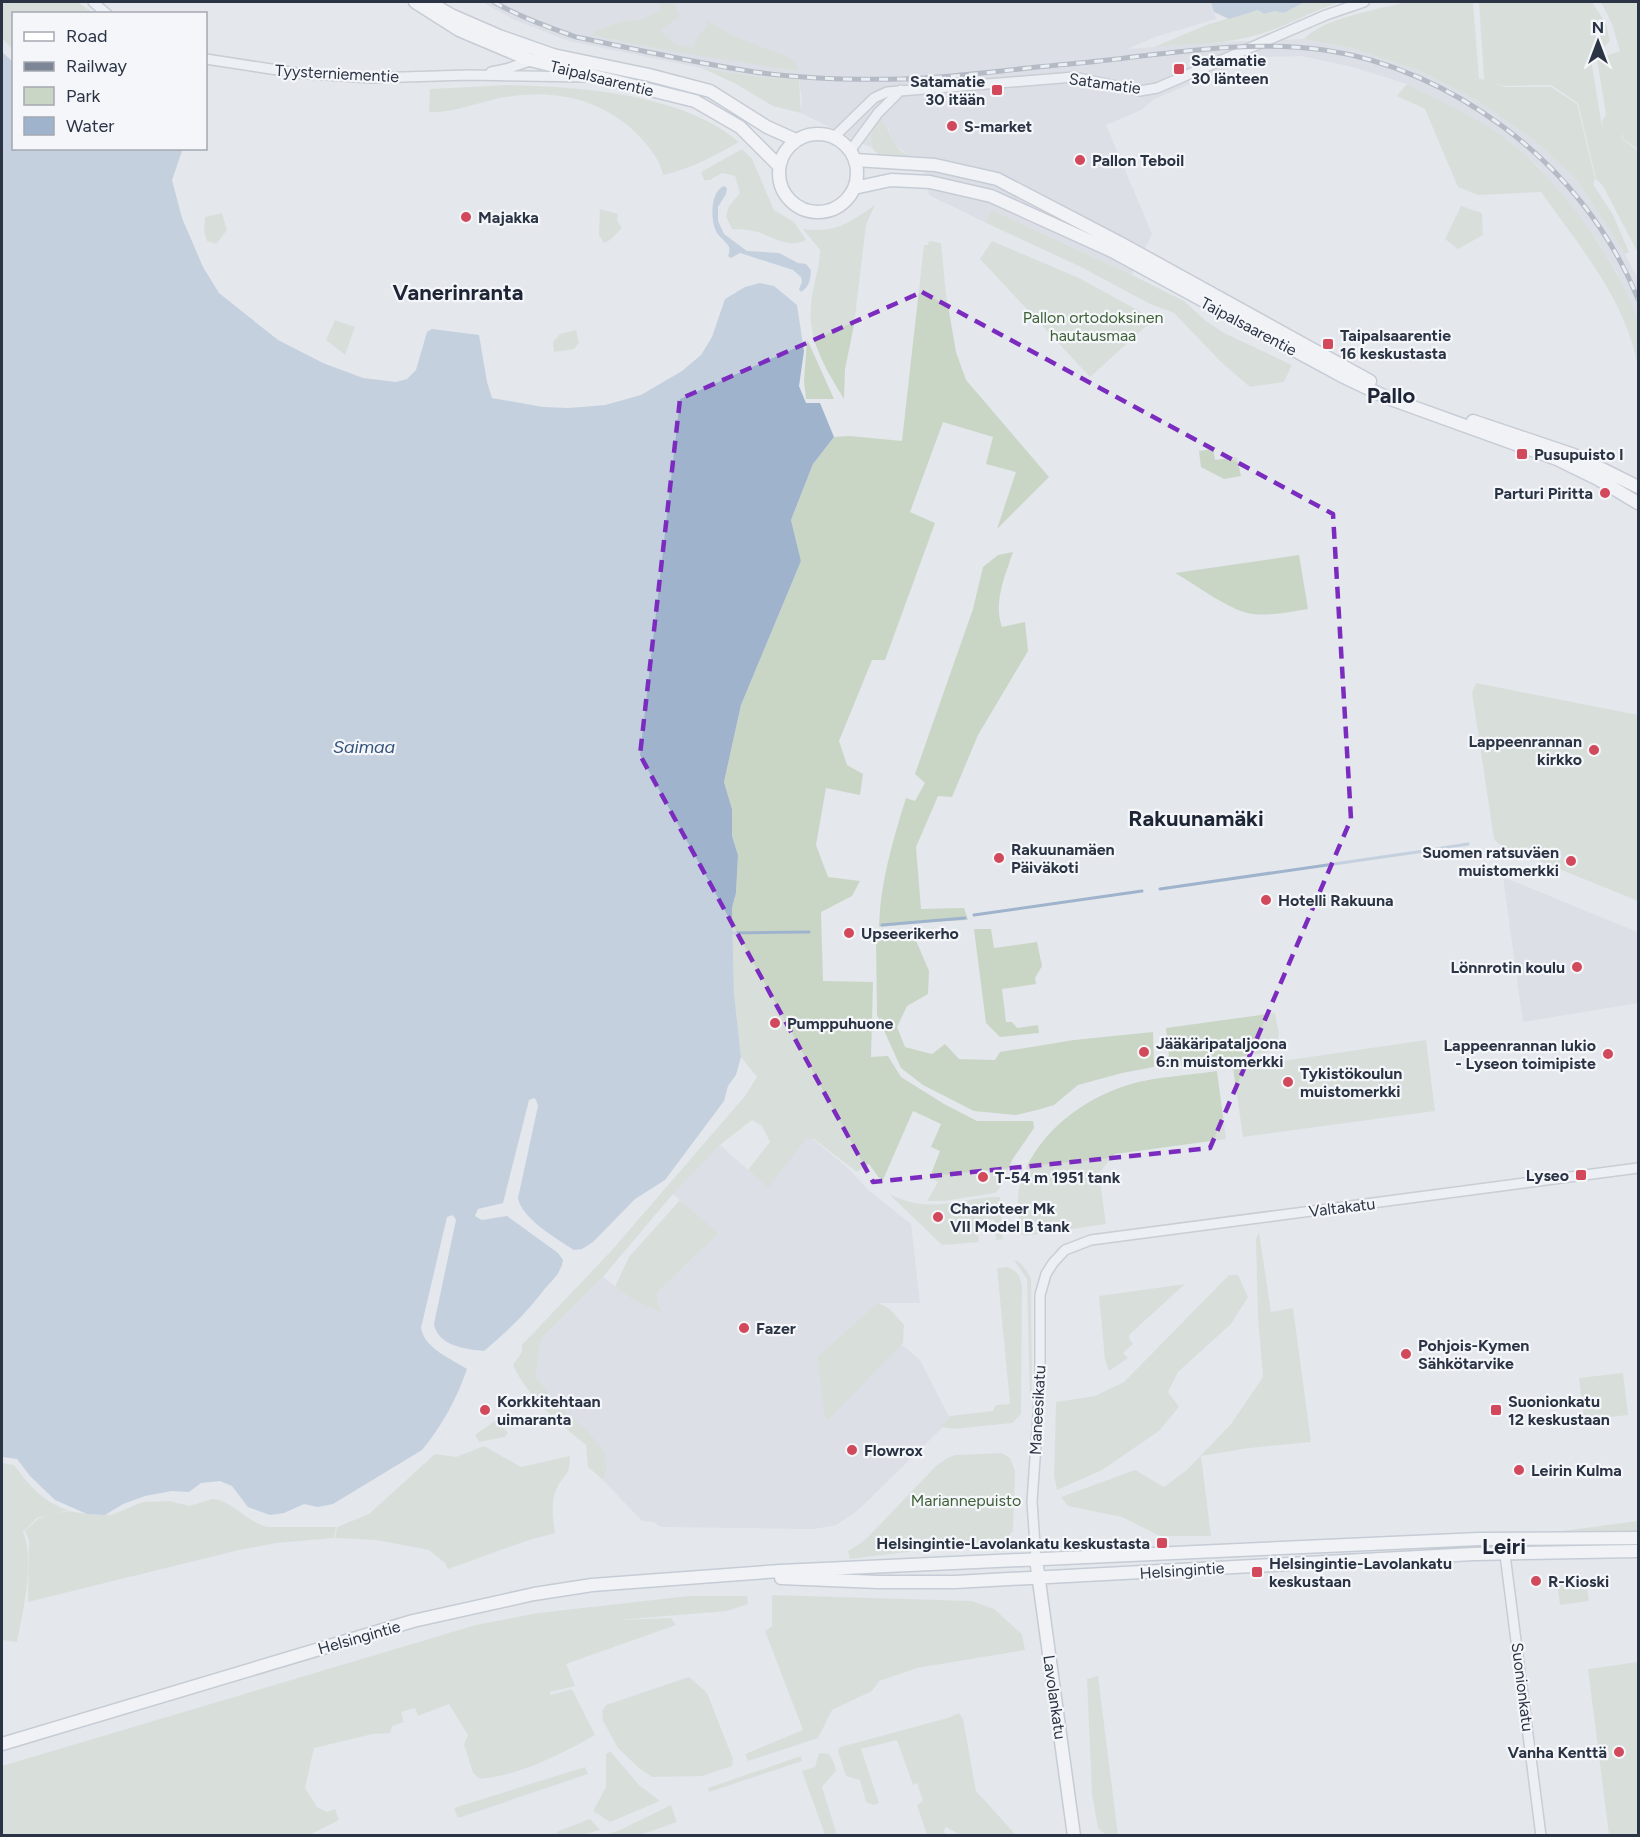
<svg xmlns="http://www.w3.org/2000/svg" width="1640" height="1837" font-family="Figtree,sans-serif">
<style>
.built{fill:#d2d6de}
.green{fill:#c9d6c5}
.water{fill:#9fb4cc}
.lines{fill:none;stroke-linecap:round;stroke-linejoin:round}
.stream{stroke:#9fb4cc;stroke-width:3}
.minor-casing{stroke:#a9aeb7;stroke-width:12}
.major-casing{stroke:#a3abb8;stroke-width:15}
.minor{stroke:#f7f8fa;stroke-width:9}
.major{stroke:#fff;stroke-width:12}
.rail-casing{stroke:#7d8696;stroke-width:5}
.rail{stroke:#f4f6f9;stroke-width:3;stroke-dasharray:9;stroke-linecap:butt}
.marked{fill:none;stroke:#7b2cbf;stroke-width:4.5;stroke-dasharray:12 8;stroke-linejoin:round}
.poi-dot{fill:#d1495b;stroke:#f4f6f9;stroke-width:2}
.labels{text-anchor:middle;stroke-width:4.5;stroke-linejoin:round;paint-order:stroke}
.poi-label{font-size:16px;font-weight:bold;fill:#2b3445;stroke:#f4f6f9;text-anchor:start}
.street-label{font-size:16px;fill:#2b3445;stroke:#f4f6f9}
.park-label{font-size:16px;fill:#3f6138;stroke:#f4f6f9}
.water-label{font-size:18px;font-style:italic;fill:#34527a;stroke:#f4f6f9}
.district-label{font-size:22px;font-weight:bold;fill:#1d2536;stroke:#f4f6f9}
</style>
<rect width="100%" height="100%" fill="#e4e7ec"/>
<path class="built" d="M482,2H1211L1216,19L1155,37L1127,49L1223,42L1304,39L1355,49L1420,71L1478,101L1535,141L1577,180L1625,254L1638,279V324L1617,272L1595,237L1538,166L1509,141L1454,108L1407,84L1349,66L1301,56L1255,57L1154,99L1141,110L1106,125L1152,234L1132,275L992,210L984,222L929,195L920,158L910,156L894,145L888,127L870,139L872,148L801,113L802,101L799,79L752,76L702,68L569,41L515,20Z
M1503,877L1637,932L1638,1003L1523,1022Z
M806,1139H813L849,1169L868,1190L911,1224L920,1303H878L901,1344L920,1360L949,1417L940,1430L856,1512L836,1525L814,1529L661,1527L654,1522L642,1521L603,1480L607,1471L587,1431L552,1398L536,1376L541,1339L603,1277L632,1299L665,1313L657,1302V1293L719,1233L673,1194L680,1184L720,1145L766,1186Z"/>
<path class="green" d="M2,2H78L93,13L14,14L13,50L2,38Z
M659,2H674L680,16L660,30L675,44L693,48L698,35L707,27L706,20L731,35L791,58L796,62L797,71L671,51L592,35L594,31L624,21L641,20L660,11Z
M1305,2H1341C1313,10 1288,26 1260,34C1226,45 1189,44 1154,47L1209,24L1258,10L1264,14L1275,11L1284,13Z
M1407,2H1473L1479,78L1484,80L1479,2H1592L1606,24L1610,41L1591,59L1603,133L1602,121L1606,115L1597,59L1620,51L1612,24L1601,2H1638V149L1623,139V131L1622,139L1638,151V253L1603,186L1596,179L1578,103L1551,85L1505,86L1492,83L1505,87H1551L1577,104L1595,179L1593,184L1613,215L1629,252L1625,254L1577,180L1535,141L1478,101L1420,71L1355,49L1304,39C1323,18 1379,9 1407,2Z
M702,68L752,76L799,79L801,113L773,106L736,84Z
M1407,84C1439,100 1482,120 1510,142C1559,180 1619,262 1638,322C1640,335 1639,353 1638,367C1626,300 1580,247 1541,192L1478,195L1458,187L1425,109L1397,96Z
M507,85C580,87 681,93 739,142C712,157 693,168 663,175C660,158 645,142 633,130C596,96 548,89 500,98C476,103 455,113 429,112L430,89Z
M880,119C897,136 888,153 920,158L921,160C910,160 896,161 886,158C865,151 868,132 880,119Z
M742,149L752,159L774,210L794,222L806,240C790,248 776,239 761,233C751,230 742,229 732,229L726,216L729,206L740,193L735,176L722,173L710,180H704L701,172Z
M875,205L866,225L854,325L845,369L844,399C827,371 807,340 811,305C812,286 820,269 820,250L803,229C836,233 849,223 875,205Z
M1461,206L1482,213L1483,235L1458,249L1445,239Z
M600,209L618,214L617,221L622,228L610,240L604,243L599,235Z
M992,210L1132,275L1184,301L1206,321L1224,333L1292,365L1284,382L1250,387L1222,363L1174,313L1150,304L1081,267L984,222Z
M222,213L227,230L216,244L207,241L204,231L205,217Z
M929,241L941,243L946,294L956,352L966,380L1049,477L997,529L1016,472L986,464L993,437L943,422L910,512L935,523L885,660H872L839,741L847,765L863,774L860,795L826,788L816,845L828,877L860,881L852,896L821,912L823,981L873,982L871,1057L888,1056L901,1077L944,1104L977,1121H1033L1034,1128L1012,1160L1002,1185L995,1193L944,1201H927L938,1182L930,1177L940,1151L931,1147L941,1124L913,1111L882,1182L869,1164L857,1172L814,1139H806L768,1188L748,1170L770,1142L762,1126L752,1120L720,1145L673,1194L602,1278L541,1339L536,1376L552,1398L587,1431L604,1451L607,1471L603,1480L588,1467L586,1445C559,1423 528,1398 513,1365L522,1352V1345L612,1250L745,1096L757,1077L741,1057L734,993L732,908L736,893L738,855L732,836V809L724,782L741,705L801,561L791,520L813,464L834,437L850,436L902,441L924,245H928Z
M992,241L1079,278L1154,319L1090,377L980,259Z
M335,320L355,327L345,355L326,340Z
M576,330L579,343L574,349L554,352L553,342L560,334Z
M807,339L834,399H806L804,381Z
M1213,449L1215,460L1237,457L1241,476L1224,479L1201,467L1199,451Z
M1013,552C1005,576 993,603 1002,627L1025,622L1028,651L978,735L952,797L938,796L916,847L921,909L964,908L968,920L929,922L879,927C880,883 893,840 906,798L915,801L925,783L915,774L973,609L983,567L998,555Z
M1299,555L1308,609C1290,612 1271,616 1253,614C1231,612 1195,584 1175,573Z
M1476,683L1638,715V901L1500,845L1494,839L1472,693Z
M974,929H991L994,948L1037,942L1042,966L1035,978L1036,984L1002,989L1006,1022H1012L1017,1028L1038,1025L1039,1033L1000,1037L986,1023Z
M914,936L929,971L928,994L907,1006L897,1027L905,1047L932,1054L945,1044L959,1059L995,1060L1000,1052L1074,1040L1153,1032L1154,1067L1122,1073L1078,1085L1054,1105L1041,1109L1016,1115L974,1111L923,1085L901,1068L877,1015L876,937Z
M1275,1013L1279,1033L1276,1051L1170,1068L1166,1028Z
M1426,1040L1435,1111L1243,1137L1233,1068Z
M1217,1071L1226,1139L1115,1154L1099,1173L1106,1224L1025,1236L1021,1234C1019,1219 1016,1204 1019,1189C1031,1137 1082,1098 1131,1084C1156,1077 1190,1075 1217,1071Z
M889,1194C933,1216 957,1197 1000,1197L1003,1239L996,1240L994,1219L977,1220L979,1242L942,1245Z
M680,1200L719,1233L657,1293V1302L665,1314L632,1299L615,1287L629,1257Z
M1259,1232L1271,1312L1293,1308L1311,1442L1249,1448L1201,1456L1211,1536H1160L1122,1517L1068,1506L1061,1497L1135,1470L1164,1487L1188,1469L1231,1424L1263,1377L1258,1318L1256,1239Z
M1014,1260C1022,1262 1028,1272 1031,1279L1032,1398L1030,1401L1027,1279Z
M1007,1267C1017,1270 1020,1276 1022,1286L1021,1414L1012,1423L954,1429L941,1427L950,1416L993,1411L996,1405L1010,1404L997,1268Z
M1229,1275H1238L1248,1297L1231,1324L1178,1372L1168,1392L1179,1407L1159,1431L1102,1470L1057,1490L1054,1476L1056,1402L1095,1396L1124,1382Z
M1185,1284L1130,1334L1129,1338L1133,1344L1123,1353L1128,1358L1109,1371L1105,1360L1099,1296Z
M878,1303L890,1309L904,1325L903,1343L829,1419H825L817,1357Z
M1623,1373L1628,1415L1584,1420L1579,1378Z
M496,1420L508,1433L505,1437L479,1442L475,1435Z
M484,1446L521,1467L570,1456C569,1478 567,1470 558,1486C550,1500 553,1519 555,1533L526,1541L448,1569L445,1563L429,1550L376,1540L335,1538L337,1527L369,1514L435,1454L456,1457Z
M1002,1453L1010,1458L1015,1471L1013,1531L1005,1540L850,1559L848,1551L861,1543L869,1536L936,1466L947,1458L955,1455Z
M2,1463L14,1465C29,1485 43,1502 68,1510L37,1518L23,1532C35,1559 23,1613 17,1642L2,1640Z
M212,1499C233,1500 247,1523 268,1527H336L334,1538L276,1543L239,1550L28,1602L29,1540L25,1531L38,1519L51,1514L68,1511L86,1514L111,1515L143,1502L170,1501L189,1506Z
M1638,1521V1533H1546Z
M1586,1578L1589,1601L1560,1605L1557,1581Z
M772,1595L972,1601L994,1609L1022,1634L1025,1650L917,1668L879,1681L872,1691L832,1710L818,1738L748,1761L745,1754L803,1730L765,1631L772,1626Z
M689,1596H747L748,1604L727,1611L618,1620L671,1618L676,1625L566,1664L575,1686L550,1692V1695L572,1689L595,1735C560,1755 520,1775 480,1779L473,1773L464,1744L468,1735L449,1704L418,1716L415,1708L401,1712L404,1722L392,1726L390,1733L373,1734L314,1748L305,1788L317,1807L327,1812L335,1809L339,1820L309,1835H2V1766L476,1625L538,1613Z
M1638,1662V1835H1609L1588,1669Z
M1098,1676L1118,1835H1106L1098,1828L1092,1794L1087,1679Z
M689,1677L707,1693L733,1759L732,1766L702,1776L652,1777L640,1769L618,1748L603,1721L602,1711L606,1705Z
M959,1713L963,1719L976,1791L1016,1835H960L946,1827L943,1832L948,1835H927L917,1805L923,1801L917,1783L913,1785L897,1740L861,1749L879,1803L874,1805L866,1802L860,1780L846,1776L838,1751L840,1747L948,1718Z
M610,1751L639,1785L660,1801L610,1822L593,1811L606,1787V1754Z
M819,1753L829,1754L834,1763L836,1771L822,1787L837,1835H825L802,1771L815,1767Z
M801,1756L802,1761L709,1792L708,1788Z
M585,1767L588,1774L458,1818L454,1808Z
M671,1805L677,1822L640,1835H605L620,1830Z
M590,1819L600,1830L583,1835H558L556,1832Z"/>
<path class="water" d="M1211,2H1305L1284,13L1275,11L1264,14L1258,10L1229,19L1214,12Z
M2,52L13,62L14,148L180,149L182,151L172,180L182,218L203,267L219,293L278,340L323,363L363,378L396,382L407,379L416,370L427,332L432,329L479,335L487,382L492,398L543,407L569,408L605,405L641,395L682,371L701,355L712,337L725,299L745,287L760,283L774,286L797,305L804,351L799,386L806,403H820L834,437L813,464L791,520L801,561L741,705L724,782L732,809V836L738,855L736,893L732,908L734,993L741,1057L736,1075L728,1086L724,1101L665,1180L635,1199L593,1242L582,1249L574,1250C557,1239 521,1218 518,1198L538,1106L536,1100L534,1098L529,1100L503,1203L478,1209L475,1216L482,1220L507,1216L558,1253L563,1260C561,1274 551,1281 543,1291C524,1316 507,1331 484,1351C465,1349 438,1346 434,1324L456,1220L453,1215L447,1217L421,1328C425,1349 450,1358 467,1369C457,1398 442,1426 422,1450L333,1504L318,1507L304,1504L284,1513L270,1515L248,1507L232,1486L220,1481L201,1483L189,1492L172,1491L145,1496L123,1504L105,1515L87,1514L55,1500L30,1476L17,1459L2,1457Z
M724,186L727,188L726,194L718,207V221L724,234L747,251L779,253L798,263L806,264L811,270C810,280 810,286 801,292L799,289L802,282L801,277L793,270L740,253L731,258L728,256C729,253 730,251 729,247C727,242 720,238 717,233C710,221 710,191 724,186Z"/>
<g class="lines">
<path class="stream" d="M1436,849L1468,844
M1160,889L1424,851
M974,915L1142,891
M882,925L965,918
M733,933L809,932"/>
<g class="minor-casing">
<path id="minor" d="M93,2L107,14
M206,59L297,73L371,78L469,75L586,77
M491,72L506,69L533,60
M833,138L874,98L887,92L1074,77L1140,91L1157,88L1326,15L1364,2
M850,151L878,113L901,90
M1503,1539L1541,1836
M1036,1559L1032,1502L1040,1386V1295L1046,1274L1053,1263L1065,1250L1091,1240L1638,1168"/>
</g>
<g class="major-casing">
<path id="major" d="M415,2L459,30L530,60L695,101L740,127L779,166
M428,2L453,16L499,36L553,55L649,75L710,91L767,127L796,140
M779 173a39 39 0 1 1 78 0a39 39 0 1 1-78 0Z
M855,160L935,165L997,179L1120,243L1370,381
M854,188L891,180L930,182L991,196L1112,251L1342,376L1388,398L1557,459L1598,479L1638,503
M1473,421L1574,455L1638,487
M1036,1559L1074,1836
M781,1578L878,1582H955L1474,1554L1638,1551
M2,1744L413,1621L534,1594L592,1585L780,1571L1479,1539L1638,1538"/>
</g>
<use href="#minor" class="minor"/>
<use href="#major" class="major"/>
<g class="rail-casing">
<path id="rail" d="M494,2C520,17 548,27 576,37C635,49 695,63 755,72C803,79 854,80 902,79C947,78 992,72 1037,67C1066,64 1096,62 1125,58C1192,50 1258,41 1324,50C1388,59 1451,88 1502,126C1562,170 1610,230 1638,299"/>
</g>
<use href="#rail" class="rail"/>
</g>
<path d="M0 0H1640V1837H0ZM922,292L1333,514L1351,819L1210,1148L873,1182L640,755L680,399Z" fill="#e4e7ec" fill-opacity=".55" fill-rule="evenodd"/>
<path class="marked" d="M922,292L1333,514L1351,819L1210,1148L873,1182L640,755L680,399Z"/>
<g class="poi-dot">
<rect x="1173" y="63" width="12" height="12" rx="3"/>
<rect x="991" y="84" width="12" height="12" rx="3"/>
<circle cx="952" cy="126" r="6"/>
<circle cx="1080" cy="160" r="6"/>
<circle cx="466" cy="217" r="6"/>
<rect x="1322" y="338" width="12" height="12" rx="3"/>
<rect x="1516" y="448" width="12" height="12" rx="3"/>
<circle cx="1605" cy="493" r="6"/>
<circle cx="1594" cy="750" r="6"/>
<circle cx="999" cy="858" r="6"/>
<circle cx="1571" cy="861" r="6"/>
<circle cx="1266" cy="900" r="6"/>
<circle cx="849" cy="933" r="6"/>
<circle cx="1577" cy="967" r="6"/>
<circle cx="775" cy="1023" r="6"/>
<circle cx="1144" cy="1052" r="6"/>
<circle cx="1608" cy="1054" r="6"/>
<circle cx="1288" cy="1082" r="6"/>
<rect x="1575" y="1169" width="12" height="12" rx="3"/>
<circle cx="983" cy="1177" r="6"/>
<circle cx="938" cy="1217" r="6"/>
<circle cx="744" cy="1328" r="6"/>
<circle cx="1406" cy="1354" r="6"/>
<circle cx="485" cy="1410" r="6"/>
<rect x="1490" y="1404" width="12" height="12" rx="3"/>
<circle cx="852" cy="1450" r="6"/>
<circle cx="1519" cy="1470" r="6"/>
<rect x="1156" y="1537" width="12" height="12" rx="3"/>
<rect x="1251" y="1566" width="12" height="12" rx="3"/>
<circle cx="1536" cy="1581" r="6"/>
<circle cx="1619" cy="1752" r="6"/>
</g>
<g class="labels">
<g class="poi-label">
<text x="1191" y="66">Satamatie<tspan x="1191" dy="18">30 länteen</tspan></text>
<text x="985" y="87" text-anchor="end">Satamatie<tspan x="985" dy="18">30 itään</tspan></text>
<text x="964" y="132">S-market</text>
<text x="1092" y="166">Pallon Teboil</text>
<text x="478" y="223">Majakka</text>
<text x="1340" y="341">Taipalsaarentie<tspan x="1340" dy="18">16 keskustasta</tspan></text>
<text x="1534" y="460">Pusupuisto I</text>
<text x="1593" y="499" text-anchor="end">Parturi Piritta</text>
<text x="1582" y="747" text-anchor="end">Lappeenrannan<tspan x="1582" dy="18">kirkko</tspan></text>
<text x="1011" y="855">Rakuunamäen<tspan x="1011" dy="18">Päiväkoti</tspan></text>
<text x="1559" y="858" text-anchor="end">Suomen ratsuväen<tspan x="1559" dy="18">muistomerkki</tspan></text>
<text x="1278" y="906">Hotelli Rakuuna</text>
<text x="861" y="939">Upseerikerho</text>
<text x="1565" y="973" text-anchor="end">Lönnrotin koulu</text>
<text x="787" y="1029">Pumppuhuone</text>
<text x="1156" y="1049">Jääkäripataljoona<tspan x="1156" dy="18">6:n muistomerkki</tspan></text>
<text x="1596" y="1051" text-anchor="end">Lappeenrannan lukio<tspan x="1596" dy="18">- Lyseon toimipiste</tspan></text>
<text x="1300" y="1079">Tykistökoulun<tspan x="1300" dy="18">muistomerkki</tspan></text>
<text x="1569" y="1181" text-anchor="end">Lyseo</text>
<text x="995" y="1183">T-54 m 1951 tank</text>
<text x="950" y="1214">Charioteer Mk<tspan x="950" dy="18">VII Model B tank</tspan></text>
<text x="756" y="1334">Fazer</text>
<text x="1418" y="1351">Pohjois-Kymen<tspan x="1418" dy="18">Sähkötarvike</tspan></text>
<text x="497" y="1407">Korkkitehtaan<tspan x="497" dy="18">uimaranta</tspan></text>
<text x="1508" y="1407">Suonionkatu<tspan x="1508" dy="18">12 keskustaan</tspan></text>
<text x="864" y="1456">Flowrox</text>
<text x="1531" y="1476">Leirin Kulma</text>
<text x="1150" y="1549" text-anchor="end">Helsingintie-Lavolankatu keskustasta</text>
<text x="1269" y="1569">Helsingintie-Lavolankatu<tspan x="1269" dy="18">keskustaan</tspan></text>
<text x="1548" y="1587">R-Kioski</text>
<text x="1607" y="1758" text-anchor="end">Vanha Kenttä</text>
</g>
<g class="street-label">
<text transform="translate(337 73) rotate(3)" y="6">Tyysterniementie</text>
<text transform="translate(602 78) rotate(14)" y="6">Taipalsaarentie</text>
<text transform="translate(1105 83) rotate(8)" y="6">Satamatie</text>
<text transform="translate(1249 326) rotate(28)" y="6">Taipalsaarentie</text>
<text transform="translate(1342 1207) rotate(-7)" y="6">Valtakatu</text>
<text transform="translate(1037 1410) rotate(-87)" y="6">Maneesikatu</text>
<text transform="translate(1182 1570) rotate(-4)" y="6">Helsingintie</text>
<text transform="translate(359 1637) rotate(-16)" y="6">Helsingintie</text>
<text transform="translate(1523 1687) rotate(83)" y="6">Suonionkatu</text>
<text transform="translate(1055 1697) rotate(82)" y="6">Lavolankatu</text>
</g>
<g class="park-label">
<text x="1093" y="323">Pallon ortodoksinen<tspan x="1093" dy="18">hautausmaa</tspan></text>
<text x="966" y="1506">Mariannepuisto</text>
</g>
<g class="water-label">
<text x="364" y="753">Saimaa</text>
</g>
<g class="district-label">
<text x="458" y="300">Vanerinranta</text>
<text x="1391" y="403">Pallo</text>
<text x="1196" y="826">Rakuunamäki</text>
<text x="1504" y="1554">Leiri</text>
</g>
</g>
<rect width="1640" height="1837" fill="none" stroke="#2b3445" stroke-width="6"/>
<rect x="12" y="12" width="195" height="138" fill="#f4f6f9" stroke="#a4a8b1" stroke-width="1.5"/>
<rect x="24" y="32" width="30" height="9" fill="#ffffff" stroke="#a4a8b1" stroke-width="1.5"/>
<text x="66" y="42" font-size="18" fill="#2b3445">Road</text>
<rect x="24" y="62" width="30" height="9" fill="#7d8696" stroke="#a4a8b1" stroke-width="1.5"/>
<text x="66" y="72" font-size="18" fill="#2b3445">Railway</text>
<rect x="24" y="87" width="30" height="18" fill="#c9d6c5" stroke="#a4a8b1" stroke-width="1.5"/>
<text x="66" y="102" font-size="18" fill="#2b3445">Park</text>
<rect x="24" y="117" width="30" height="18" fill="#9fb4cc" stroke="#a4a8b1" stroke-width="1.5"/>
<text x="66" y="132" font-size="18" fill="#2b3445">Water</text>
<g transform="translate(1598 42)" stroke="#f4f6f9" stroke-width="4.5" paint-order="stroke">
<path d="M0-4.5L10 22L0 15L-10 22Z" fill="#2b3445"/>
<text y="-9" font-size="16" font-weight="bold" text-anchor="middle" fill="#2b3445">N</text>
</g>
</svg>
